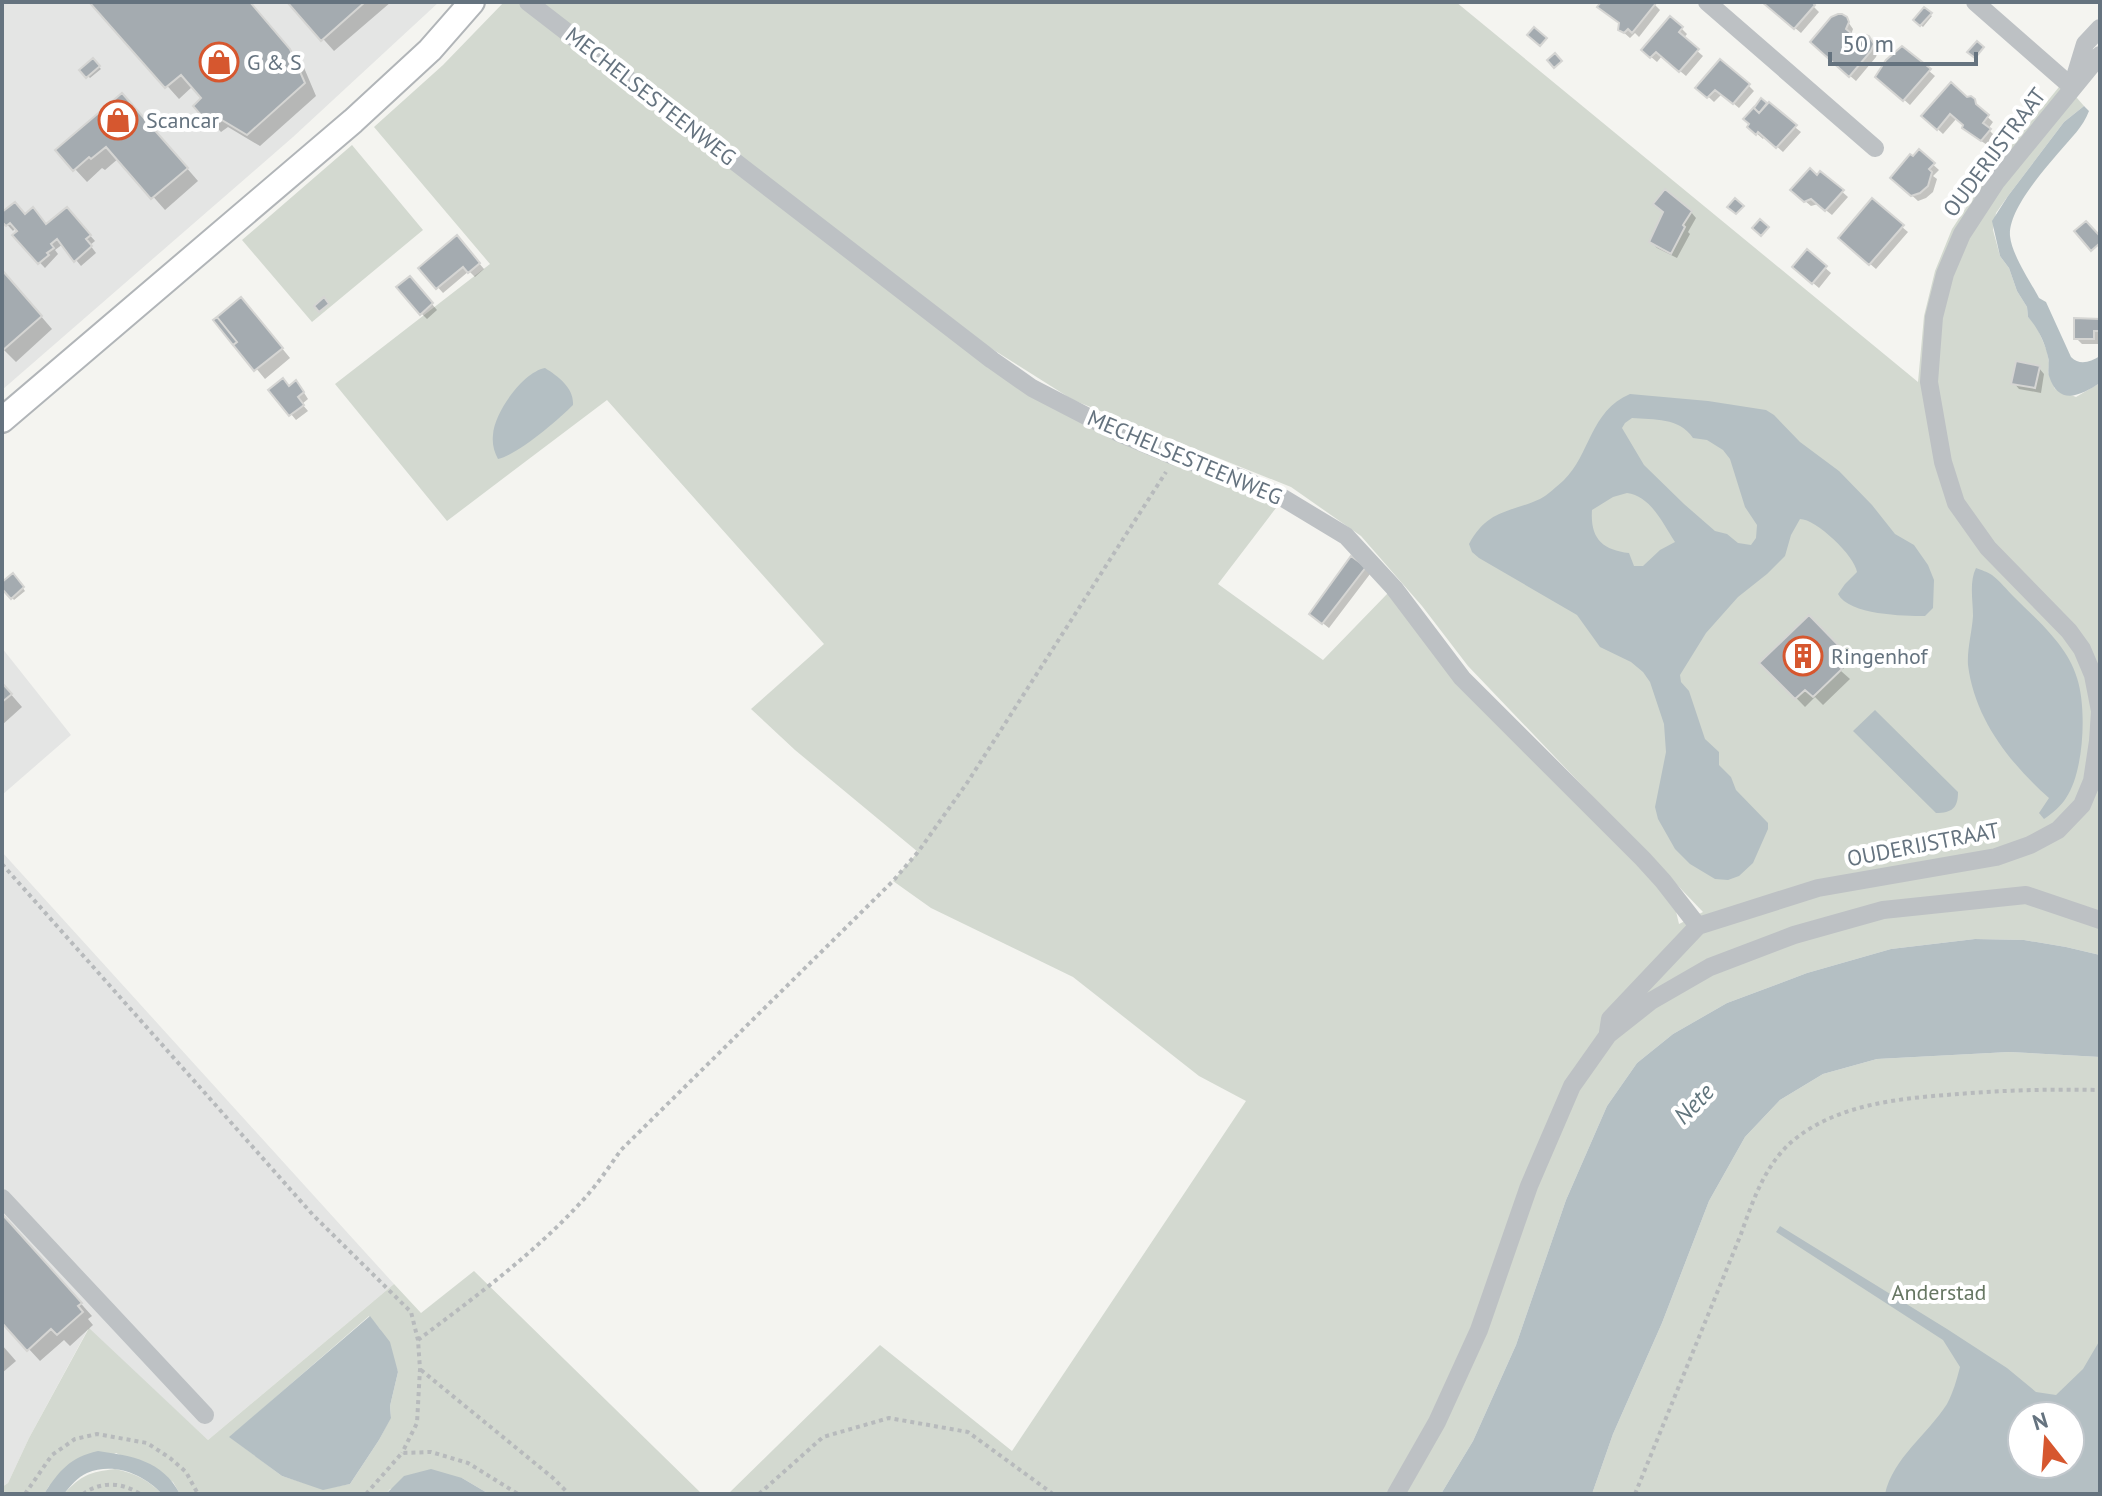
<svg xmlns="http://www.w3.org/2000/svg" width="2102" height="1496" font-family="'PT Sans',sans-serif">
<style>
.built{fill:#e4e5e4}
.green{fill:#d3d9d0;fill-rule:evenodd}
.water{fill:#b4bfc3;fill-rule:evenodd}
.shadow{fill:#0003}
.building{fill:#a4abb0;stroke:#d5d5d3;stroke-width:2}
.lines{fill:none;stroke-linecap:round;stroke-linejoin:round}
.major-casing{stroke:#b1b5b8;stroke-width:28}
.path{stroke:#b7babc;stroke-width:4;stroke-dasharray:4 4;stroke-linecap:butt}
.minor{stroke:#bdc1c4;stroke-width:18}
.major{stroke:#fff;stroke-width:24}
.labels{text-anchor:middle;stroke-width:8;stroke-linejoin:round;paint-order:stroke}
.poi-label{font-size:22px;fill:#65737f;stroke:#fff;text-anchor:start}
.street-label{font-size:22px;fill:#65737f;stroke:#fff}
.park-label{font-size:22px;fill:#677763;stroke:#fff}
.water-label{font-size:24px;font-style:italic;fill:#61757d;stroke:#fff}
</style>
<rect width="100%" height="100%" fill="#f4f4f0"/>
<path class="built" d="M2,2H439L293,137L2,390Z
M2,648L71,735L2,795Z
M2,852L394,1284L208,1440L88,1329L29,1438L8,1483L2,1487Z"/>
<path class="green" d="M504,2H519L987,366L1279,504L1218,584L1323,660L1388,593L1638,864L1675,907L1679,924L1703,912L1468,666L1422,606L1361,536L1291,487L1073,400L989,347L540,2H1456L1918,382L1924,316L1935,271L1952,229L1987,176L2063,82L2084,106L2064,122L2008,196L1996,213L1993,230L2000,256L2009,268L2017,291L2027,307L2028,317L2036,325L2047,351L2049,363L2048,372L2055,389L2076,397L2100,383V955L2066,947L2024,940L1975,939L1891,949L1807,973L1727,1003L1673,1034L1637,1063L1607,1106L1566,1200L1516,1345L1473,1441L1441,1494H728L880,1345L1012,1451L1246,1101L1199,1076L1073,977L931,908L893,881L918,852L795,750L751,709L824,644L607,400L447,521L335,384L490,264L374,127L443,65Z
M352,145L423,230L312,322L242,240Z
M2009,1052L2100,1057V1494H1592L1613,1434L1662,1323L1709,1201L1745,1137L1780,1100L1823,1074L1877,1059ZM2022,1416H2070V1464H2022Z
M474,1271L702,1494H489L462,1478L390,1489L386,1494H180L173,1482L116,1453L49,1486L44,1494H2V1487L8,1483L29,1438L89,1328L208,1440L394,1284L421,1313ZM369,1316L380,1329L398,1372L390,1406L391,1417L379,1440L350,1484L323,1489L282,1476L230,1437Z
M115,1469C135,1473 148,1480 162,1494H64C81,1475 90,1472 115,1469Z"/>
<path class="water" d="M2084,106L2089,111C2083,127 2071,138 2060,151C2044,170 2008,210 2010,236C2012,255 2030,281 2039,298L2046,302L2071,357C2080,366 2090,362 2100,356V383C2081,395 2059,407 2049,376C2047,370 2050,364 2048,357C2045,343 2038,328 2028,317L2027,307L2017,291L2009,268L2000,256L1992,221L2008,196L2064,122Z
M545,368C559,377 574,388 573,405C558,420 519,454 498,459C494,451 492,444 493,435C494,413 523,372 545,368Z
M1630,394L1708,401L1766,410L1774,415L1800,442L1839,471L1872,505L1895,534L1914,545L1928,565L1934,580L1933,608L1925,616C1904,616 1849,615 1838,594L1845,584L1857,572C1855,556 1816,519 1800,519L1791,535L1785,556L1767,574L1738,597L1706,633L1680,675L1681,682L1689,691L1705,739L1719,752V765L1731,777L1736,790L1768,823V829L1753,863L1739,876L1728,880L1715,879L1690,864L1675,849L1658,819L1655,807L1666,752L1664,724L1650,682L1643,672L1631,662L1600,647L1577,615L1479,558L1472,552L1469,544C1488,509 1509,513 1540,499C1548,495 1557,486 1564,480C1590,455 1590,411 1630,394ZM1632,418C1654,420 1679,417 1693,438L1707,440L1723,450L1730,459L1745,507L1757,525L1756,538L1751,545L1738,543L1727,534L1715,531L1684,504L1644,465L1622,428L1625,423ZM1627,493C1651,496 1663,524 1675,542L1660,550L1643,566H1634L1629,553C1602,550 1590,538 1592,510L1613,497Z
M1976,568C1981,570 1988,572 1992,575C2000,581 2007,590 2014,597C2038,621 2067,645 2077,678C2087,708 2084,772 2066,798C2061,806 2053,813 2044,819L2039,813L2049,798C2010,763 1975,720 1968,665C1967,649 1972,632 1973,616C1973,601 1969,582 1976,568Z
M1875,710L1958,792C1958,808 1952,813 1936,813L1853,731Z
M1975,939L2024,940L2066,947L2100,955V1057L2009,1052L1877,1059L1823,1074L1780,1100L1745,1137L1709,1201L1662,1323L1613,1434L1592,1494H1441L1473,1441L1516,1345L1566,1200L1607,1106L1637,1063L1673,1034L1727,1003L1807,973L1891,949Z
M1780,1226L1947,1329L2007,1368L2036,1392L2056,1395L2083,1369L2100,1340V1494H1885C1893,1458 1928,1434 1947,1404C1953,1393 1957,1379 1960,1367L1943,1340L1776,1232ZM2022,1416H2070V1464H2022Z
M370,1316L390,1342L398,1372L390,1406L391,1418L379,1440L350,1484L323,1490L282,1476L229,1437Z
M98,1451C132,1456 162,1460 180,1494H162C143,1474 114,1462 87,1473C78,1477 70,1486 64,1494H44C59,1471 70,1457 98,1451Z
M431,1469L462,1478L489,1494H386L404,1476Z"/>
<path class="shadow" d="M92,2H249L302,63L316,96L260,146L228,127L221,132L196,106L204,98L193,86L179,99Z
M290,2H391L334,51Z
M1604,2H1652L1660,10L1639,37L1635,33L1630,38L1622,31L1621,24Z
M1764,2H1809L1819,12L1801,33Z
M1924,10L1932,16L1923,27L1915,20Z
M1846,19L1853,29L1851,35L1857,40L1868,38L1878,51L1876,57L1856,81L1818,48Z
M1681,28L1687,34L1683,39L1703,56L1686,76L1662,56L1657,62L1643,50Z
M93,61L101,69L90,78L82,70Z
M1929,71L1935,76L1910,105L1884,82Z
M1749,86L1754,91L1739,108L1722,94L1714,102L1698,87Z
M1971,98L1980,107L1981,111L1993,122L1988,129L1995,136L1987,145L1970,133L1966,125L1957,118L1943,134L1929,121Z
M1762,101L1801,132L1783,152L1765,136L1763,139L1755,132L1763,114L1757,108Z
M134,107L198,181L165,210L119,158L105,170L102,168L87,182L75,169Z
M1919,152L1939,170L1933,176L1937,179L1933,192L1926,198L1918,201L1893,178Z
M1821,173L1848,197L1832,215L1818,204L1811,206L1799,196Z
M1691,212L1696,218L1688,232L1690,234L1677,258L1657,248L1651,242Z
M2,215L25,216L46,226L72,215L95,241L90,245L96,253L81,266L63,244L55,250L58,254L45,268L15,236L20,232L16,227L13,231L2,219Z
M1902,227L1908,232L1876,269L1846,243Z
M462,243L484,269L475,277L469,271L443,293L421,268Z
M1807,252L1831,273L1819,288L1800,272Z
M2,271L52,329L16,362L2,348Z
M415,284L437,310L427,319L421,313Z
M250,309L290,358L265,379L216,320Z
M2100,321L2099,344H2082L2076,338Z
M2039,368L2044,374L2041,393L2019,389L2014,383Z
M290,388H301L308,399L302,404L308,411L296,420L271,390Z
M1365,569L1370,574L1329,628L1311,614Z
M13,575L25,591L14,600L2,586Z
M1809,618L1851,661L1841,671L1850,679L1823,705L1815,697L1805,707L1762,663Z
M2,684L22,707L2,725Z
M2,1215L92,1316L88,1319L93,1325L70,1346L64,1340L40,1361L2,1320Z
M2,1345L16,1361L2,1373Z"/>
<path class="building" d="M89,2H250L290,49L305,83L247,135L215,116L207,122L193,106L201,98L181,75L165,88Z
M287,2H365L321,41Z
M1601,2H1655L1656,3L1632,33L1628,29L1624,33L1618,30L1619,23L1597,7Z
M1762,2H1812L1815,5L1794,29Z
M1924,7L1932,13L1920,26L1913,20Z
M1838,14H1842L1847,17L1849,22L1846,29L1857,38L1866,35L1869,36L1874,44L1871,51L1849,77L1810,42L1831,17Z
M1670,16L1683,27L1679,32L1699,49L1679,72L1656,52L1650,58L1641,50Z
M1534,27L1547,38L1540,46L1527,35Z
M1977,41L1984,47L1975,58L1967,52Z
M1902,46L1931,69L1903,101L1875,77L1886,60Z
M1555,53L1562,61L1554,68L1547,60Z
M93,58L100,66L86,78L79,70Z
M1720,59L1750,84L1733,104L1715,90L1707,98L1695,88Z
M1951,82L1967,97L1971,96L1975,99L1976,104L1989,115L1983,123L1991,129L1981,141L1962,128L1963,125L1950,114L1937,130L1921,116Z
M122,93L188,168L151,199L106,147L91,159L89,157L73,171L55,150Z
M1761,98L1767,103L1759,113L1754,108Z
M1769,102L1797,125L1776,148L1758,132L1756,135L1747,127L1749,124L1743,119L1755,106L1754,108L1759,113Z
M1919,149L1935,163L1929,169L1932,172L1928,186L1920,193L1911,196L1890,178L1910,154L1913,156Z
M1810,168L1817,175L1820,171L1844,190L1825,211L1811,199L1804,202L1790,190Z
M1665,189L1692,211L1683,225L1685,227L1671,254L1649,242L1663,212L1653,204Z
M1735,198L1744,206L1736,214L1727,207Z
M1872,198L1904,225L1869,265L1838,238Z
M15,202L25,214L33,207L46,224L67,207L91,235L86,239L92,246L74,262L57,239L51,244L54,248L47,253L49,255L38,264L12,235L17,231L10,223L6,226L2,222V212Z
M1760,219L1769,227L1761,236L1752,228Z
M2086,221L2100,236V243L2091,251L2074,231Z
M457,235L480,263L468,273L463,267L436,289L418,268Z
M1807,249L1827,266L1812,284L1792,267Z
M2,270L42,316L2,351Z
M410,276L433,303L420,315L396,287Z
M241,297L283,348L254,371L233,345L237,342L217,317Z
M324,297L329,304L319,312L314,306Z
M217,317L237,342L233,345L213,320Z
M2074,318L2100,319V331H2094V339H2074Z
M2016,361L2040,366L2035,388L2011,384Z
M283,378L289,386L296,380L304,392L298,397L304,405L289,416L268,390Z
M1351,556L1366,567L1322,624L1309,614Z
M13,573L24,587L11,599L2,589V582Z
M1809,615L1844,651L1834,660L1842,669L1813,697L1805,690L1795,699L1759,663Z
M2,683L12,694L2,702Z
M2,1214L82,1303L78,1306L83,1312L57,1335L51,1329L27,1351L2,1323Z"/>
<g class="lines">
<g class="major-casing">
<path id="major" d="M2,420L353,121L430,50L472,2"/>
</g>
<path class="path" d="M2,864L313,1215L411,1312L418,1340L420,1369L417,1423L402,1453
M418,1340C475,1297 535,1253 583,1200C597,1185 609,1167 621,1150L893,881L918,852L967,783L1166,472
M421,1370L553,1478L569,1494
M25,1494L52,1455L75,1439L97,1434L147,1443L170,1458L186,1472L198,1494
M83,1494C101,1481 122,1482 140,1494
M366,1494L402,1453L431,1452L468,1463L518,1494
M759,1494L823,1437L889,1418L968,1432L1053,1494
M1635,1494L1741,1234C1753,1200 1766,1162 1795,1139C1840,1103 1904,1098 1959,1094C2006,1090 2052,1089 2100,1090"/>
<path class="minor" d="M528,2L992,360L1032,388L1119,433L1176,457L1239,477L1283,498L1346,536L1394,588L1462,678L1643,859L1663,881L1698,926
M1707,2L1875,148
M1975,2L2072,87
M2074,80L2085,44L2100,28
M1698,926L1818,888L1996,857L2030,845L2058,830L2082,805L2092,781L2098,741L2100,711L2093,675L2082,649L2069,631L1988,548L1956,503L1943,462L1929,382L1934,317L1945,274L1962,234L1996,182L2100,55
M1608,1032L1610,1019L1698,926
M2,1198L205,1415
M1396,1494L1437,1422L1479,1330L1529,1186L1572,1086L1608,1035L1651,1001L1710,967L1794,935L1883,910L2026,895L2100,920"/>
<use href="#major" class="major"/>
</g>
<defs>
<g id="shop-ring" transform="scale(2)"><circle r="9.5" fill="#fff" stroke="#d6572f" stroke-width="1.5"/><path d="M-5-2.5h2.3a2.7 3.5 0 0 1 5.4 0H5L5.5 6h-11ZM-1.5-2.5h3a1.5 2.3 0 0 0-3 0Z" fill="#d6572f"/></g>
<g id="building-ring" transform="scale(2)"><circle r="9.5" fill="#fff" stroke="#d6572f" stroke-width="1.5"/><path d="M-4-6H4V6H1V3H-1V6H-4ZM-2.5-4.3h1.7v1.8h-1.7ZM.8-4.3h1.7v1.8H.8ZM-2.5-1h1.7V.8h-1.7ZM.8-1h1.7V.8H.8Z" fill="#d6572f"/></g>
</defs>
<g fill-rule="evenodd">
<use href="#shop-ring" x="219" y="62"/>
<use href="#shop-ring" x="118" y="120"/>
<use href="#building-ring" x="1803" y="656"/>
</g>
<g class="labels">
<g class="poi-label">
<text x="247" y="70">G &amp; S</text>
<text x="146" y="128">Scancar</text>
<text x="1831" y="664">Ringenhof</text>
</g>
<g class="street-label">
<text transform="translate(651 96) rotate(38)" y="8">MECHELSESTEENWEG</text>
<text transform="translate(1994 152) rotate(-53)" y="8">OUDERIJSTRAAT</text>
<text transform="translate(1185 457) rotate(23)" y="8">MECHELSESTEENWEG</text>
<text transform="translate(1923 844) rotate(-11)" y="8">OUDERIJSTRAAT</text>
</g>
<g class="park-label">
<text x="1939" y="1300">Anderstad</text>
</g>
<g class="water-label">
<text transform="translate(1694 1104) rotate(-46)" y="8">Nete</text>
</g>
</g>
<rect width="2102" height="1496" fill="none" stroke="#65737f" stroke-width="8"/>
<g transform="translate(2046 1440) rotate(343)"><circle r="38" fill="#ffffff" stroke="#c1c7cc" stroke-width="2"/>
<path d="M0-6L14 30L0 20L-14 30Z" fill="#d6572f"/>
<text y="-12" font-size="22" font-weight="bold" text-anchor="middle" fill="#65737f">N</text>
</g>
<path d="M1830 52v12h146v-12" fill="none" stroke="#65737f" stroke-width="4"/>
<text x="1842" y="52" font-size="24" fill="#65737f" stroke="#ffffff" stroke-width="6" paint-order="stroke">50 m</text>
</svg>
